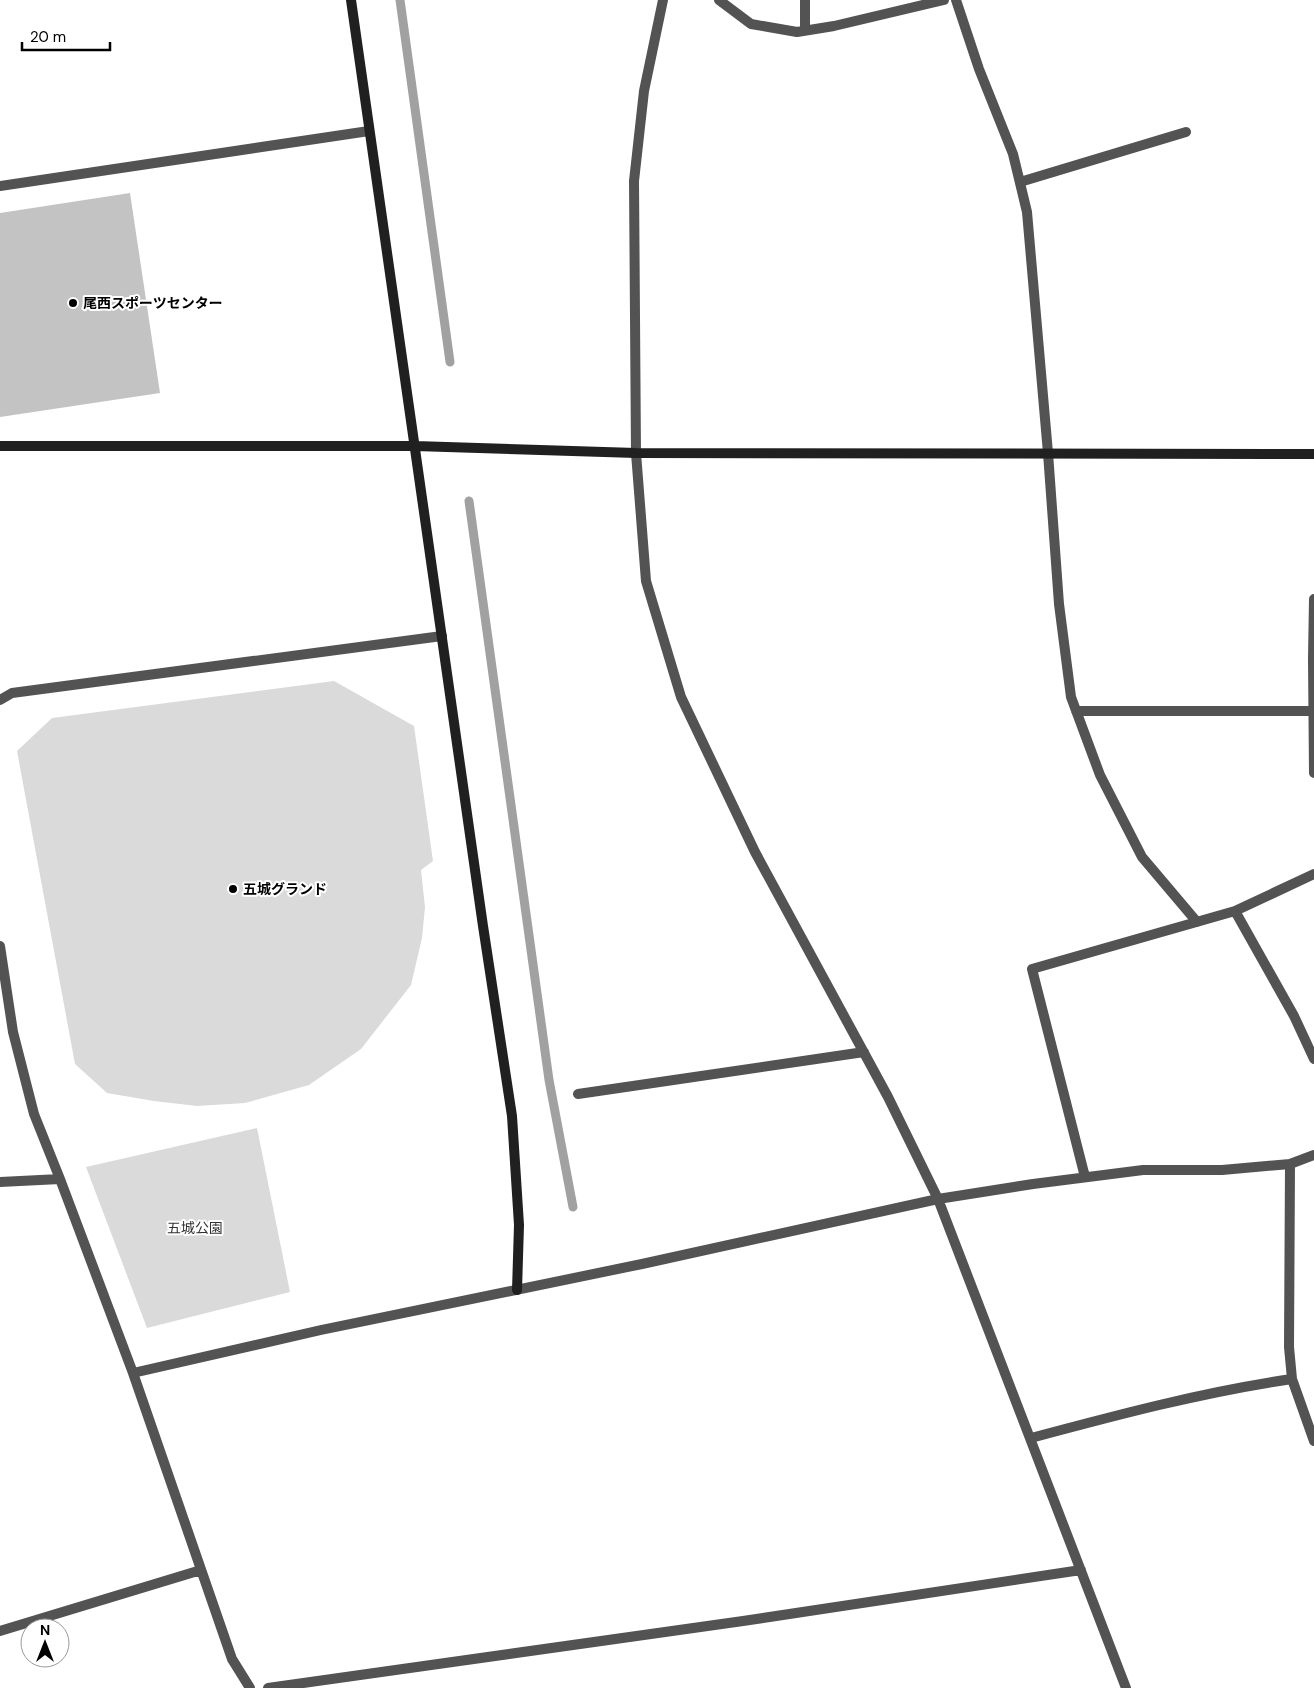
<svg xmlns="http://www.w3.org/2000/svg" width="1314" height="1688" font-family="'DM Sans','Noto Sans JP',sans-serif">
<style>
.green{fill:#dadada}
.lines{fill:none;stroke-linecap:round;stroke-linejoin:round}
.stream{stroke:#a1a1a1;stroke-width:9}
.building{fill:#c3c3c3}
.street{stroke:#535353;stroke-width:10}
.secondary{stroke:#202020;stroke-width:10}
.poi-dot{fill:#000;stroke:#fff;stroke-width:2}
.labels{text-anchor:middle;stroke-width:4;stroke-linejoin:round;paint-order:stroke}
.poi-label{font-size:14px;font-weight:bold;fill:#000;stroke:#fff;text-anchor:start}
.park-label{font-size:14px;fill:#313131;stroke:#fff}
</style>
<rect width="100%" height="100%" fill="#fff"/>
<path class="green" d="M334,681L414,726L433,861L421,870L425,907L422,938L411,985L361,1049L309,1085L245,1103L197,1106L154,1101L107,1093L75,1064L17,751L52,718Z
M257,1128L290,1292L147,1328L86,1167Z"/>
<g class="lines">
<path class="stream" d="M400,0L450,362
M469,501L549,1080L573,1207"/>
</g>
<path class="building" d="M130,193L160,393L0,417V213Z"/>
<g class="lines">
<path class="street" d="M663,0L644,91L634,181L636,453L646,581L681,697L755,852L888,1097L938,1199L1126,1688
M719,0L751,24L797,32L834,26L944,0
M805,0V30
M956,0L979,69L1013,154L1027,212L1048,453L1059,604L1071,697L1100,775L1142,857L1197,922
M1020,182L1186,132
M0,186L369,131
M1314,599L1313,658L1314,773
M0,700L12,693L442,636
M1076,711H1313
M1235,911L1294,1016L1314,1059
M0,946L13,1032L34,1114L60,1179L133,1373L232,1659L250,1688
M578,1094L864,1052
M1290,1164L1289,1347L1292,1379L1314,1441
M1085,1177L1032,969L1235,911L1314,874
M0,1182L60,1179
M133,1373L321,1330L642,1264L938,1199L1033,1184L1143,1170H1222L1290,1164L1314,1155
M1031,1438C1117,1415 1203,1392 1292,1379
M0,1631L201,1570
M268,1688L743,1621L1081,1570"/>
<path class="secondary" d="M351,0L483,926L512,1116L519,1225L517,1290
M0,446H415L636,453L1314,454"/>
</g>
<g class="poi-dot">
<circle cx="73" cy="303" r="5"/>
<circle cx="233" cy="889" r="5"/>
</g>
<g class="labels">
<g class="poi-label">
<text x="83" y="308">尾西スポーツセンター</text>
<text x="243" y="894">五城グランド</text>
</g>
<g class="park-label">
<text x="195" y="1233">五城公園</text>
</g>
</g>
<g transform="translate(45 1643)"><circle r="24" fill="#ffffff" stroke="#999999"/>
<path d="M0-4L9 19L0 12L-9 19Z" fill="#000000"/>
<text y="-8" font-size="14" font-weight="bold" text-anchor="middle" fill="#000000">N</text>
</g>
<path d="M22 42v8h88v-8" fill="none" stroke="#000000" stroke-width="2.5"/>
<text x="30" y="42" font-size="15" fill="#000000" stroke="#ffffff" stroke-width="4" paint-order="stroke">20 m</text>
</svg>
